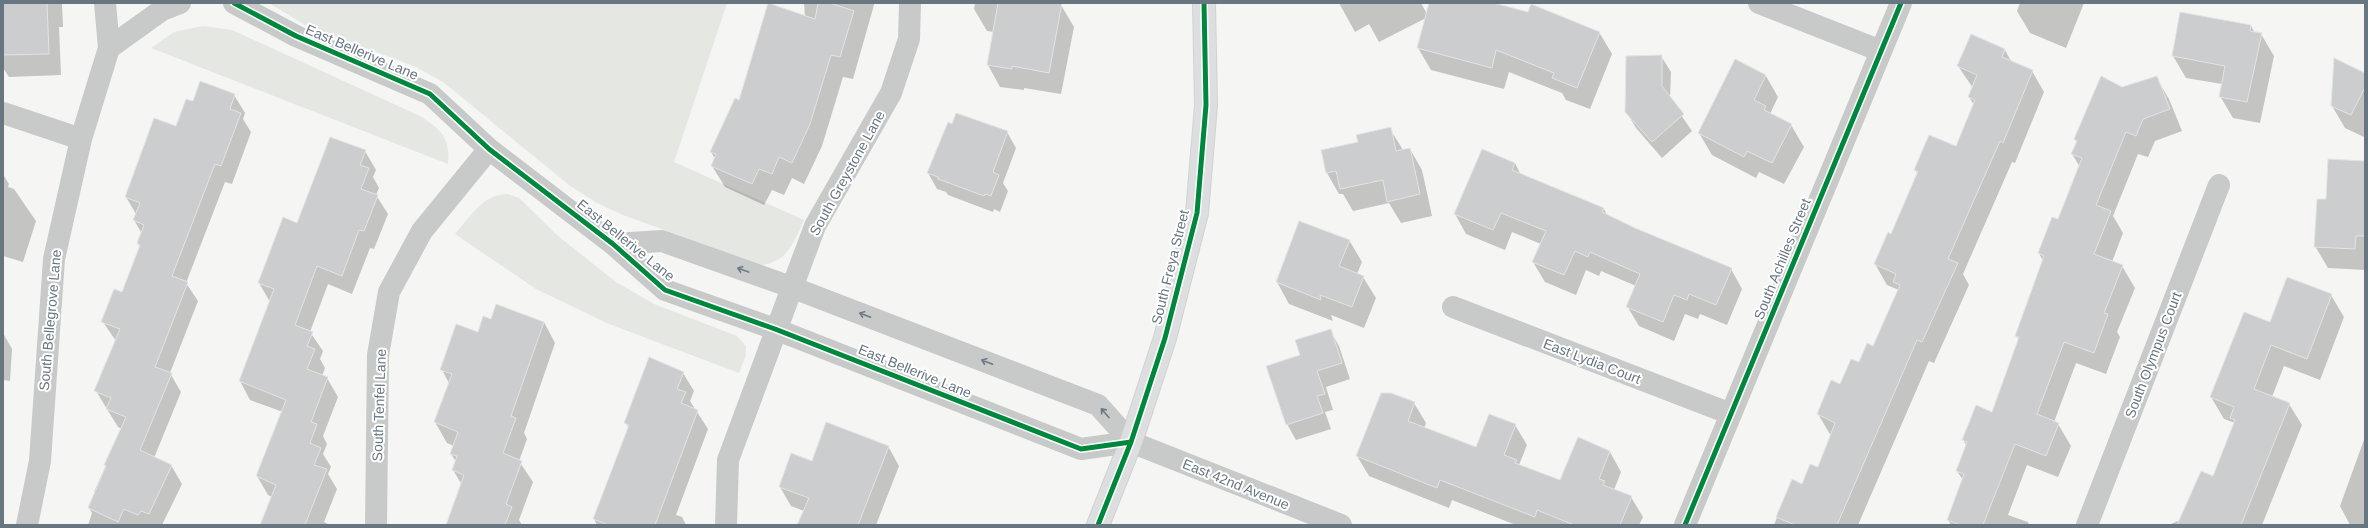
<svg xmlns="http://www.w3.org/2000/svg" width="2368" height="528" font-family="Arial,sans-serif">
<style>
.green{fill:#e4e7e2}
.shadow{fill:#0003}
.building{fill:#cccdce;stroke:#e4e4e4}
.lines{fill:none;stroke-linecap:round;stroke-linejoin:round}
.major-casing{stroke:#d1d2d2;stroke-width:24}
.minor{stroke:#c8caca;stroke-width:22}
.major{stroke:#dddedf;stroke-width:22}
.cycleway-casing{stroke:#fff;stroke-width:8}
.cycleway{stroke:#00873e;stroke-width:5}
.oneway{stroke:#6d7a86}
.labels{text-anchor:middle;stroke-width:4;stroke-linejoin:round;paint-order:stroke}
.street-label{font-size:14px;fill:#687682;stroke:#fff}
</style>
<rect width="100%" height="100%" fill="#f5f5f4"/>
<path class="green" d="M269,3H727L674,162L804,220C794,242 788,262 761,265L623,215L597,203L569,185L443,82L416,67L305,25Z
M203,26L232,30L422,117C443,132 450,138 448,164L151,48L174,32Z
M507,194L519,198L558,236L616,282L654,304L737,336L746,346V355L739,373L609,324L536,289L455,234C471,216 482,195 507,194Z"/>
<path class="shadow" d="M3,3H62L63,27H59L61,75L9,77L3,68Z
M804,3H874V5L853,79L843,77L822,146L804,184L792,178L784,195L772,190L764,205L725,187L712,166L715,159L711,152L740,101L805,17Z
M975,3L1061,5L1074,27L1061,94L1024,88V90L1000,87L988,65L994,32L987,31L974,9Z
M1339,3H1421L1427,14L1430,3H1490L1599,32L1612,54L1590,109L1566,100L1562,93L1509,72L1504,89L1431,70L1418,48L1426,18L1379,42L1369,24L1355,32Z
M2020,3H2084L2066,48L2030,33L2017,11Z
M2251,26L2255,33L2261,34L2274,56L2260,123L2233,118L2220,96L2222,84L2186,78L2173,56Z
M2005,50L2012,63L2032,71L2044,92L2015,163L2012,162L1963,274L1969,285L1934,363L1929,361L1858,525H1774L1792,481L1802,485L1818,468L1831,436L1818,414L1874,347L1899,290L1887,285L1875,264L1892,235L1918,174L1915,170L1956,147L1974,105L1969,97L1973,88L1958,66Z
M1661,56L1671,72L1670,99L1692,131L1662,158L1636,128L1626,111Z
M1736,60L1766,76L1778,97L1770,114L1791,125L1804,147L1784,184L1759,172L1756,178L1712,155L1699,133Z
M2365,74V134L2364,137L2345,128L2332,106Z
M2156,77L2169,99L2182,131L2155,141L2148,157L2138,154L2113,216L2123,233L2112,262L2122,266L2135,288L2117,332L2120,337L2106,374L2076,363L2054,422L2058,424L2071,446L2058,477L2027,465L2008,515L2028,522L2029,525H1951L1948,520L1963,480L1957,471L1967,446L1963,440L1992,413L2019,340L2016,336L2043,261L2039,253L2059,221L2080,167L2072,154L2077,142L2075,139L2121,88Z
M234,95L245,113L243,119L251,132L232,184L225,182L186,283L198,301L170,373L181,392L154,458L171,465L182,484L162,525H88L92,513L89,508L96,494L94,492L122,429L118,427L96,391L116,341L103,322L123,293L140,248L138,243L142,234L134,220L136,214L126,197L193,103Z
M953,125L1007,132L1016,148L1003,183L1008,191L1000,212L994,209L993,212L948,195L946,192L937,189L928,173Z
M1390,129L1403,150L1410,149L1422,170L1432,216L1401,223L1389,203L1353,211L1343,194H1339L1327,173L1359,143Z
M365,151L376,170L373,177L379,188L376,195L388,214L374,249L370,248L352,294L328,284L310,332L323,351L320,359L325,368L322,376L327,378L338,397L323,436L327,444L323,454L331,467L328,474L337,489L324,522L330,525H261L272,497L268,495L257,476L283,412L250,400L240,381L270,302L259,283L298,224Z
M2365,162V270L2328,268L2315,246L2327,200Z
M1515,163L1521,175L1604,209L1607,215L1635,229L1731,269L1742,289L1727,325L1700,314L1698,319L1685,314L1674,341L1639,326L1627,306L1636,286L1601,271L1599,276L1586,270L1576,295L1545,282L1533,262L1541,244L1512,232L1505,250L1466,234L1455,214Z
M3,174L9,184L8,187L14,189L36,221L23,262L3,256Z
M1349,240L1362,262L1357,274L1363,277L1376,298L1364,328L1331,315L1333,321L1289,304L1277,282Z
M2331,295L2344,317L2320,380L2284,366L2272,397L2289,404L2302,425L2262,525H2169L2180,520L2213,477L2235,423L2224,419L2211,397L2271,324Z
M491,320L544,322L555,343L524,433L527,439L519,461L533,482L519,520L522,525H447L462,485L453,470L456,462L451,454L454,446L447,443L435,422L449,383L442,370Z
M1330,330L1339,346L1350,379L1326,387L1333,410L1325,412L1331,429L1296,440L1287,424L1301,356Z
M3,333L12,349L10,381L3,380Z
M683,373L694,391L690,401L708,429L676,515L682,517L686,525H597L594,519L629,429L626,423Z
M1414,403L1426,423L1424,428L1476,448L1515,425L1527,445L1519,465L1560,482L1610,452L1621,472L1614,490L1631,497L1643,517L1639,525H1516L1452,500L1449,508L1369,476L1357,456Z
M2365,437V525H2350L2340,506Z
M888,446L899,466L876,525H799L804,511L791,506L780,487L812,462Z"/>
<path class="building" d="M3,3H47L49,54L3,55Z
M768,3L815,19L818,3H830L854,11L840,57L831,55L810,124L792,163L779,157L772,174L759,169L752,184L711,166L716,154L710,152L735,98L739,100Z
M998,3H1062L1049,73L1012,66V69L987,65Z
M1429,3H1494L1528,12L1531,4L1600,32L1577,88L1552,78L1554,73L1496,50L1492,68L1417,48Z
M2180,12L2251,25L2250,31L2262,33L2247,102L2219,97L2225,66L2172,56Z
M1971,34L2005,49L2002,57L2033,70L2003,143L2000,141L1948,259L1958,263L1922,342L1917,340L1837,525H1795L1776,517L1792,479L1802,484L1810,464L1818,467L1835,423L1817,414L1831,380L1840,384L1851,359L1859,362L1867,343L1873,346L1900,285L1893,282L1896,274L1874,264L1888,232L1891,234L1918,171L1914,170L1929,135L1956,146L1975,100L1968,97L1977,75L1957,66Z
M1662,55V86L1684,114L1652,142L1625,112L1626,56Z
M2334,58L2365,73V87L2351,115L2331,106Z
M1735,59L1766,75L1754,100L1766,106L1764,110L1792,124L1772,163L1747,151L1744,157L1698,133Z
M2101,76L2122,87L2157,76L2170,109L2143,119L2136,136L2126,132L2096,205L2111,211L2094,254L2123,265L2104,313L2108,314L2094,353L2064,342L2037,414L2059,423L2046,456L2015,444L1983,525H1960L1947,520L1964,474L1956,471L1967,442L1962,440L1976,405L1992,412L2019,337L2015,336L2044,256L2038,253L2052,217L2058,219L2082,158L2071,154L2077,141L2074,139Z
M200,81L235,94L230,109L241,113L221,166L215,164L172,276L188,282L155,367L172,373L140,450L172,465L149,514L141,511L138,515L124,509L118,522L88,508L106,466L104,465L126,417L106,409L111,398L94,391L120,329L101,322L114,289L122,292L140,245L137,243L144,225L133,220L140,203L125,197L154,118L176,126L186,99L193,101Z
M956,113L1008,131L993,172L999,175L991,196L985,194L984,196L938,179V177L927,173L948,122L952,124Z
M1391,127L1396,151L1410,148L1420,194L1387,202L1383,180L1340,189L1336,171L1326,173L1321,150L1358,142L1356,135Z
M330,137L366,150L360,165L369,168L361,189L378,195L364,231L359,230L342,276L317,266L295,325L313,332L307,346L315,349L307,369L328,377L311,422L317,424L310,443L321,448L314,465L327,469L305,525H260L276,485L256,476L286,400L239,381L274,289L258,283L283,217L297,223Z
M1482,149L1515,163L1512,170L1604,208L1602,212L1635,228L1732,268L1716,305L1689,294L1687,300L1674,295L1663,322L1626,307L1640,274L1590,252L1588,257L1575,251L1564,275L1532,262L1546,231L1501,213L1493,230L1454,214Z
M2328,159L2365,161V236H2356L2355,249L2314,247L2317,199H2326Z
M1299,221L1350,240L1339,266L1364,276L1352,307L1320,295L1321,300L1276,282Z
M2287,277L2332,294L2307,359L2271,345L2254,389L2290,403L2241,525H2177L2201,471L2213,476L2235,420L2230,418L2234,407L2210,397L2244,312L2270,322Z
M496,304L544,322L511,416L516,418L503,453L522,461L506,504L512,507L505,525H446L464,475L452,470L457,456L450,454L458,432L434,422L452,374L440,370L456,324L478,332L483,316L491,319Z
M1331,329L1342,363L1317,371L1325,394L1317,396L1323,413L1286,425L1266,366L1300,355L1295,340Z
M649,357L684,372L677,389L686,392L681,403L698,410L655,525H608L593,519L629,425L624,423Z
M1381,393H1391L1415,402L1408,421L1476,447L1489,414L1516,424L1504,455L1517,460L1515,463L1560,480L1578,437L1610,451L1599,479L1605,481L1603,485L1632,496L1620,525H1574L1537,510L1535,517L1440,480L1437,488L1356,456Z
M826,422L889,446L858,525H797L809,498L779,487L791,453L812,461Z"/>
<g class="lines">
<g class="major-casing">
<path id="major" d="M1098,525L1131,442L1165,338L1197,213L1206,105L1204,3"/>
</g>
<path class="minor" d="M234,3L296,36L430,94L489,149L613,244L665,290L775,329L1081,449L1131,442
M1759,3L1881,51
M109,48L162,10L180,3
M3,113L81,139
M613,244L662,241L791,287L1098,405L1131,442L1341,525
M1453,307L1731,414
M27,525L40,461L54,259L81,139L109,48L105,3
M376,525L378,355L389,292L422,231L489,149
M726,525L728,460L815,226L891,93L909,39L910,3
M1685,525L1901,3
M2087,525L2219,185"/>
<use href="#major" class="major"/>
<g class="cycleway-casing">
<path id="cycleway" d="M234,3L296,36L430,94L489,149L613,244L665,290L775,329L1081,449L1131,442
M1098,525L1131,442L1165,338L1197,213L1206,105L1204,3
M1685,525L1901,3"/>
</g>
<use href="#cycleway" class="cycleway"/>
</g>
<defs><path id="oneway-shaft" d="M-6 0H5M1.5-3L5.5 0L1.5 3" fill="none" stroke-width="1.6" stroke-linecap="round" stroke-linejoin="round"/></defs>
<g class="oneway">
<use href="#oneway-shaft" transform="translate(743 270) rotate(-160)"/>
<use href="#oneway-shaft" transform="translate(865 315) rotate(-159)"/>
<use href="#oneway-shaft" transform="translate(987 362) rotate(-159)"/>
<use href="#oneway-shaft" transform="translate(1105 413) rotate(-131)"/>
</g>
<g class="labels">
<g class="street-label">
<text transform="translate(362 52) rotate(23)" y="5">East Bellerive Lane</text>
<text transform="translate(847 173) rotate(-61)" y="5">South Greystone Lane</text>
<text transform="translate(626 240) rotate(39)" y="5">East Bellerive Lane</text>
<text transform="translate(1782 259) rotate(-68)" y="5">South Achilles Street</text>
<text transform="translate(1170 267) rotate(-76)" y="5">South Freya Street</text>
<text transform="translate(50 320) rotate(-85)" y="5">South Bellegrove Lane</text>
<text transform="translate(2153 355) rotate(-69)" y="5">South Olympus Court</text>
<text transform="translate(1592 361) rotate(21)" y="5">East Lydia Court</text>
<text transform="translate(915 371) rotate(22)" y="5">East Bellerive Lane</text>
<text transform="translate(379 405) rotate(-88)" y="5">South Tenfel Lane</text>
<text transform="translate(1236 484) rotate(22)" y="5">East 42nd Avenue</text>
</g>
</g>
<rect width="2368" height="528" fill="none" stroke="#687682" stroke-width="8"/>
</svg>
